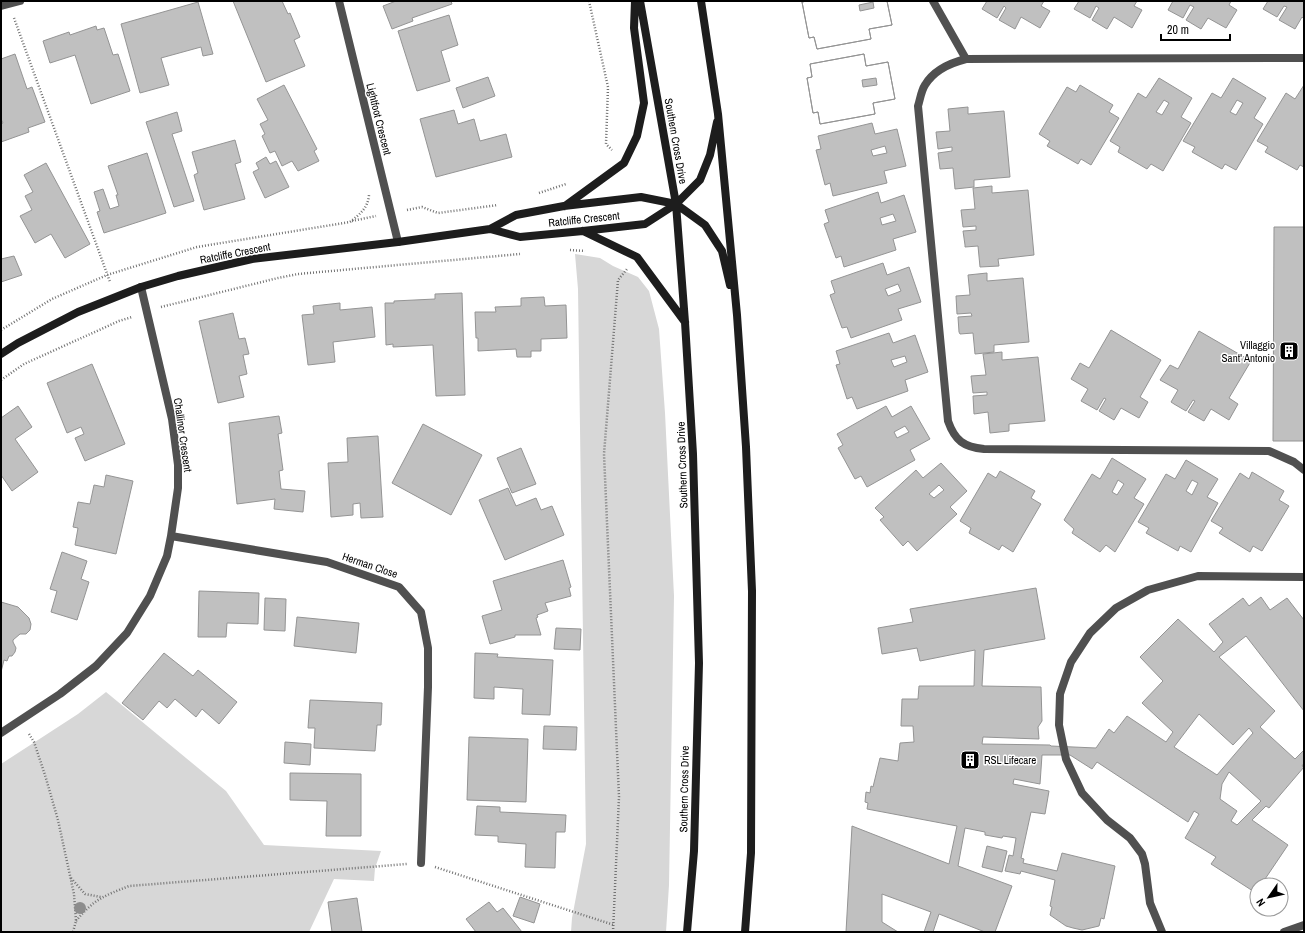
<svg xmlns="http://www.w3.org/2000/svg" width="1305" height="933" font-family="'Archivo Narrow',sans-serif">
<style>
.green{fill:#d7d7d7}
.building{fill:#c0c0c0;stroke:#949494;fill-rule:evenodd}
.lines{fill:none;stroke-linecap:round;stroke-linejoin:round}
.path{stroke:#727272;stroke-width:2.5;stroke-dasharray:1 2;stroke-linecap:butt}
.lane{stroke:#505050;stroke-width:8}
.street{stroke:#505050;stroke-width:8}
.secondary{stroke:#1d1d1d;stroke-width:8}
.tree{fill:#8c8c8c}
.labels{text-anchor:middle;stroke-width:3;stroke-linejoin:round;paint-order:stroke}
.street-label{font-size:11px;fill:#000;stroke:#fff}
.poi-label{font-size:11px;fill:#000;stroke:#fff;text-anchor:end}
</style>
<rect width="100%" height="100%" fill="#fff"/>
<path class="green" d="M575,254L600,258L613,266L638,277L649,291L659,329L665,413L674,596L669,885L666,932H571L572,918L586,844L578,289Z
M106,692L226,791L264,845L381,851L375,868L374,881L334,879L309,932H1V764L78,714Z"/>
<path class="building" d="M233,1H282L288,14L290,13L300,37L294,40L305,66L266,82Z
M396,1H451L452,4L412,18L413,21L392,29L383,6Z
M807,1H887L892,25L869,29L871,39L817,49L814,37L809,38L802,2ZM873,2L874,8L860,11L859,5Z
M807,1H887L892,25L869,29L871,39L817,49L814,37L809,38L802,2Z
M987,1H1044L1041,6L1050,11L1040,28L1021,17L1015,29L999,20L1006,8L1004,6L997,18L982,9Z
M1079,1H1137L1134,6L1142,10L1132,28L1114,17L1107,29L1092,20L1099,8L1096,6L1090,18L1074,9Z
M1173,1H1231L1229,5L1237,10L1226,28L1208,18L1201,29L1186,20L1194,7L1190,5L1183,18L1168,10Z
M1268,1H1304V19L1302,17L1295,29L1279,20L1287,7L1284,6L1277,17L1263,9Z
M198,2L213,54L203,56L201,47L161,58L169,85L140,93L121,24Z
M449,15L458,45L441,51L450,81L417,91L398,31Z
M96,26L97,30L104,28L113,55L118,54L130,91L91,104L75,55L50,63L43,41L69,32L70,35Z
M15,54L27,89L32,87L45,122L28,128L29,132L1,142V124L3,123L1,119V59Z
M864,54L866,66L888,62L895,99L873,103L875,114L820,124L818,112L813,113L807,78L812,77L810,64ZM876,78L877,85L863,87L862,80Z
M864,54L866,66L888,62L895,99L873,103L875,114L820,124L818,112L813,113L807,78L812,77L810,64Z
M488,77L495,96L463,108L456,88Z
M1159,78L1192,98L1181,117L1191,123L1163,171L1151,164L1147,169L1118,152L1120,147L1110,141L1138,93L1146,98ZM1164,100L1169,103L1162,115L1156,112Z
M1233,78L1266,98L1254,118L1263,124L1236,170L1225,164L1222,169L1192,152L1195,147L1183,141L1212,93L1221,98ZM1237,100L1243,103L1236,115L1230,112Z
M284,85L317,149L314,151L319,161L298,171L292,161L282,166L275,151L270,153L262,136L265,134L260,124L268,120L257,99Z
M1080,85L1113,105L1109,112L1119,118L1091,165L1081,159L1078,164L1047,146L1050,141L1039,134L1067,87L1076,92Z
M1304,85V167L1300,165L1297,170L1265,152L1268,147L1257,141L1286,93L1295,99Z
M968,107V114L1004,111L1010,177L974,180V187L955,189L953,168L940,169L938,153L952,151V147L938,149L936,132L950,131L948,109Z
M454,110L458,124L474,119L480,141L506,134L512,157L436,177L420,119Z
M177,112L182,131L172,134L194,201L174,207L146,122Z
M872,123L875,134L897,129L906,166L884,171L887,183L833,196L830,183L825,185L816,150L821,149L818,136ZM885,146L887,153L873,156L871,150Z
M235,140L241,162L235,164L245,199L204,210L194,175L198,173L192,152Z
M147,153L166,213L104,233L97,212L100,211L94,192L103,189L110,209L119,206L116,195H118L108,166Z
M266,157L270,164L276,161L289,187L265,198L253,172L259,169L256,163Z
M46,163L90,244L65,258L51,234L35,243L20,216L32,210L25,196L33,192L24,175Z
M992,186V193L1028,190L1034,255L998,259L999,266L980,267L978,246L965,247V245L963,231L976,230V226L963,227L961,210L975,209L973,188Z
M878,192L881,203L904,195L916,232L893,239L896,250L844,267L841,256L836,258L824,224L829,222L825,210ZM893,214L896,221L882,225L880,218Z
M1274,227H1304V441H1273Z
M14,256L22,275L1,282V259Z
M883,263L887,275L909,267L921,302L898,309L902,320L851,338L847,327L842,328L830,295L835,293L831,281ZM898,284L901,291L888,296L885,289Z
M987,273V281L1023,278L1029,342L994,345V352L975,354L973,333L960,334L959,332L958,317L972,316L971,313L957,314L956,296L970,295L968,275Z
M462,293L465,395L436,396L433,345L393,347V344L386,345L385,303H394V301L435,299V294Z
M544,297L545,306L566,305L567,338L541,339V351H531V357H517L516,349L478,351V338H476L475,312H496L495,307L521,306V298Z
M340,303V310L372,307L375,337L333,342L335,362L308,365L302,315L314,314L313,306Z
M233,313L239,339L245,338L249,354L243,355L247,374L239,376L244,397L218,403L199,321Z
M1111,330L1161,360L1140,397L1148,402L1139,418L1121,408L1114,420L1099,411L1106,399L1104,398L1097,410L1081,401L1088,389L1071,379L1080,363L1089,368Z
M1199,331L1251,361L1229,398L1238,404L1229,420L1211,409L1204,421L1202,420L1188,412L1195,401L1193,400L1186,411L1174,404L1171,402L1178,390L1160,380L1170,365L1178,369Z
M889,333L893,343L915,335L928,372L905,380L908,391L857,409L852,397L847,399L836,365L840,364L836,351ZM905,356L907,362L894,367L891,360Z
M1002,352V360L1038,357L1045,421L1009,424V431L990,433L988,412L974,414L973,396L987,395V392L973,393L971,376L986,375L983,354Z
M92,364L125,444L85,461L75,438L84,434L81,427L67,433L47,383Z
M18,406L32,427L15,439L38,472L12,491L1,475V418Z
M886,406L892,417L911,406L930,439L910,450L915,460L867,487L861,476L855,479L838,448L843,445L837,434ZM905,426L909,432L897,438L894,432Z
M279,416L282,433L278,434L283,470L279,471L281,489L305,491L303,512L274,509L275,499L237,504L229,423Z
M423,424L482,455L451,515L392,483Z
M378,436L383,517L361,518L360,503L353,504V515L331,517L328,463L348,462L347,438Z
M521,448L536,484L512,493L497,458Z
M1112,458L1146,479L1134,498L1144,504L1115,552L1106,545L1100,552L1072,533L1074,529L1064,520L1092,474L1100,479ZM1118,480L1124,484L1117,495L1112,492Z
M1186,460L1218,479L1207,497L1218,503L1191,552L1180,546L1178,551L1146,533L1149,528L1138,522L1166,474L1175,479ZM1192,480L1198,483L1192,495L1186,491Z
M941,463L967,491L950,507L957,514L917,551L908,541L903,546L880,520L884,517L875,508L916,470L923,478ZM939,485L944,490L934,498L929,494Z
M1000,471L1035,491L1031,498L1041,504L1013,552L1002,545L999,550L969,533L971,528L960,521L988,473L996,478Z
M1252,472L1284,491L1279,500L1289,506L1262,551L1253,546L1250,552L1219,533L1223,528L1211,521L1240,473L1249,479Z
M106,475L133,481L116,554L75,545L78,528L73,527L78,502L90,504L94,485L104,487Z
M508,488L516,506L536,498L541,510L552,506L564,535L505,560L479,500Z
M62,552L87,561L81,579L89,582L77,620L51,612L57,591L50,589Z
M563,560L571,587L569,588L571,596L545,603L548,611L537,615L538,617L536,618L541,635H515V637L490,644L482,616L502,610L493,581Z
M1036,588L1045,639L984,650L982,686L1041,687L1042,721L1038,727L1039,739L983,737L982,744L1050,745L1051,746L1096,748L1109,729L1114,733L1127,716L1166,742L1173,732L1142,703L1163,681L1140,657L1178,619L1214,652L1223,642L1209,624L1243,598L1249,606L1261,597L1270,610L1287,598L1304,620V711L1246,636L1219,657L1275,711L1260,727L1295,759L1304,750V763L1302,766L1304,767L1269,808L1266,806L1252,820L1288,845L1261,885H1257L1256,893L1211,864L1216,857L1185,838L1199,814L1194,811L1188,822L1097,762L1092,769L1070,755H1042L1040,784L1014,779L1013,784L1049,791L1045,814L1031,812L1021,858L1024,859L1023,863L1057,871L1062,853L1115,866L1104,919L1101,918L1099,926L1082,930L1073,928L1066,926L1050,915L1052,907L1050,906L1055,880L1021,871L1020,874L1005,871L1009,855L1013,856L1016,838L1003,836L1002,838L985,835V832L965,828L958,866L1012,886L995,932H985L939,914L933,932H924L931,912L882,894V922L898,932H846L852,826L949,864L957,826L867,809L868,803L865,802L866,792L870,793L871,786L873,787L880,758L898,761L900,743L914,742L913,726H901L902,699H918L919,686H974L975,650L920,661L917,648L882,654L878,628L913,622L910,609ZM1199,714L1233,745L1249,728L1253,733L1217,775L1174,747ZM1229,772L1261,801L1237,825L1231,821L1237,811L1220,799L1222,784Z
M199,591L259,593L258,624L227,623L226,637H198Z
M265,598L286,599L285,631L264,630Z
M1,602L18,607L29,618L31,624L30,630L26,634H20L13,640V642L16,648L15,652L12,656H9L7,661L4,660L1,672Z
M297,617L359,623L356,653L294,646Z
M556,628L581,629L580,650L554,649Z
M164,653L193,676L198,670L237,702L219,724L202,709L196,717L175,699L167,708L159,701L143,720L122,703Z
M475,653L498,654L497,657L553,660L550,715L522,714L523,689L494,687V699L474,698Z
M310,700L382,703L381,725H377L375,751L314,748L315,728H308Z
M544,726L577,727L576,750L543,749Z
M469,737L528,739L526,802L467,800Z
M285,742L311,744L310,765L284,763Z
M290,773L361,774V836H326L327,801L290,800Z
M477,806L500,807V812L566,815L565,832H556L555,868L525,867L526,844L498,842V836L475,835Z
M987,846L1007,851L1002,872L982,867Z
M520,897L540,904L534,923L513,916Z
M357,898L362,932H332L328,902Z
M489,902L497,912L503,908L522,932H476L466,919Z"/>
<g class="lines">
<path class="path" d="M589,1L608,87L606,144L612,150
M14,18L110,282
M539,193L566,184
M407,210L422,207L438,213L498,205
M352,221L376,216
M570,250L585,251
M161,307L278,278L298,274L520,254
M1,330L52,299L107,275L197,247L350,222C360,214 368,208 369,195
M1,380L24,364L119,321L132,317
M29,734L34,742L45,775L58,820L74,894L76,921L73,932
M435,867L614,925
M71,878L85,894L101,897
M76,921C94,899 104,896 129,886L407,864
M613,932L619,797L604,454L618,280L627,269"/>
<path class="lane" d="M933,1L966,59C950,63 934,70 925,85C921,91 920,100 918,106L948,421C955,441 964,447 984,449L1269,451L1294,462L1304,470
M966,59L1304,58
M1162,932L1150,903L1145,864L1142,854L1130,838L1107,820L1082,793L1066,759L1059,725L1060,694L1071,662L1090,633L1116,608L1148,590L1198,576L1304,577
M1284,932L1304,925"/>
<path class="street" d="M339,1L398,242
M1,6L20,1
M171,536L327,562L399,587L421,612L428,648V687L421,863
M1,733L60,694L96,666L127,633L150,596L167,556L171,536L178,488V465L172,419L141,287"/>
<path class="secondary" d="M640,1L676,204L685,322L693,454L699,663L694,851L687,932
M701,1L718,114L737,315L746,447L752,591L751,853L745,932
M565,206L624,163L637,136L644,103L634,28L635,1
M490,229L520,237L583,231L645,224L676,204L700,180L710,155L717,122
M583,231L637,257L685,322
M1,354L18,343L78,312L141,287L178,276L252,259L398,242L490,229L516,215L564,206L641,197L676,204L705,225L722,251L730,285"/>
</g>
<circle class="tree" cx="80" cy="908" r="6"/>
<defs>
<g id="building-square" transform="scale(1)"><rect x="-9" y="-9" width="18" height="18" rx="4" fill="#000" stroke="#fff"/><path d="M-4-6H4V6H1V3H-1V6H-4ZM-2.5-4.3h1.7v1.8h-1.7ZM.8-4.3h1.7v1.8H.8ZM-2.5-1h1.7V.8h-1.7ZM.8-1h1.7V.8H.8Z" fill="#fff"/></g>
</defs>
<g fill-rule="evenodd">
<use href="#building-square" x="1289" y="351"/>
<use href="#building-square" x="970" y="760"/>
</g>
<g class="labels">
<g class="street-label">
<text transform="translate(379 119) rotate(76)" y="4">Lightfoot Crescent</text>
<text transform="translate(676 141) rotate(80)" y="4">Southern Cross Drive</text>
<text transform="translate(584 219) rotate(-6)" y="4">Ratcliffe Crescent</text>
<text transform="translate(235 253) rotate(-11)" y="4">Ratcliffe Crescent</text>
<text transform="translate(183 435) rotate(82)" y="4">Challinor Crescent</text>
<text transform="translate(682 465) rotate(-92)" y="4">Southern Cross Drive</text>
<text transform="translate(370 565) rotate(19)" y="4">Herman Close</text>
<text transform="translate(684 789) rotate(-89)" y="4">Southern Cross Drive</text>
</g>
<g class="poi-label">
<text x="1275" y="349">Villaggio<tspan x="1275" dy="13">Sant' Antonio</tspan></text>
<text x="984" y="764" text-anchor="start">RSL Lifecare</text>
</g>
</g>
<rect width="1305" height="933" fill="none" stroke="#000000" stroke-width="4"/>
<g transform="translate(1269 897) rotate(236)"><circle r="19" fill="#ffffff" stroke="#999999"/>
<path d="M0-3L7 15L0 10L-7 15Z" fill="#000000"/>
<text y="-6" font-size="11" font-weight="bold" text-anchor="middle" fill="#000000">N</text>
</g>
<path d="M1161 34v6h69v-6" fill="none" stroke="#000000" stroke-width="2"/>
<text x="1167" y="34" font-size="12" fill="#000000" stroke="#ffffff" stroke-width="3" paint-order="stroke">20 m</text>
</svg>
